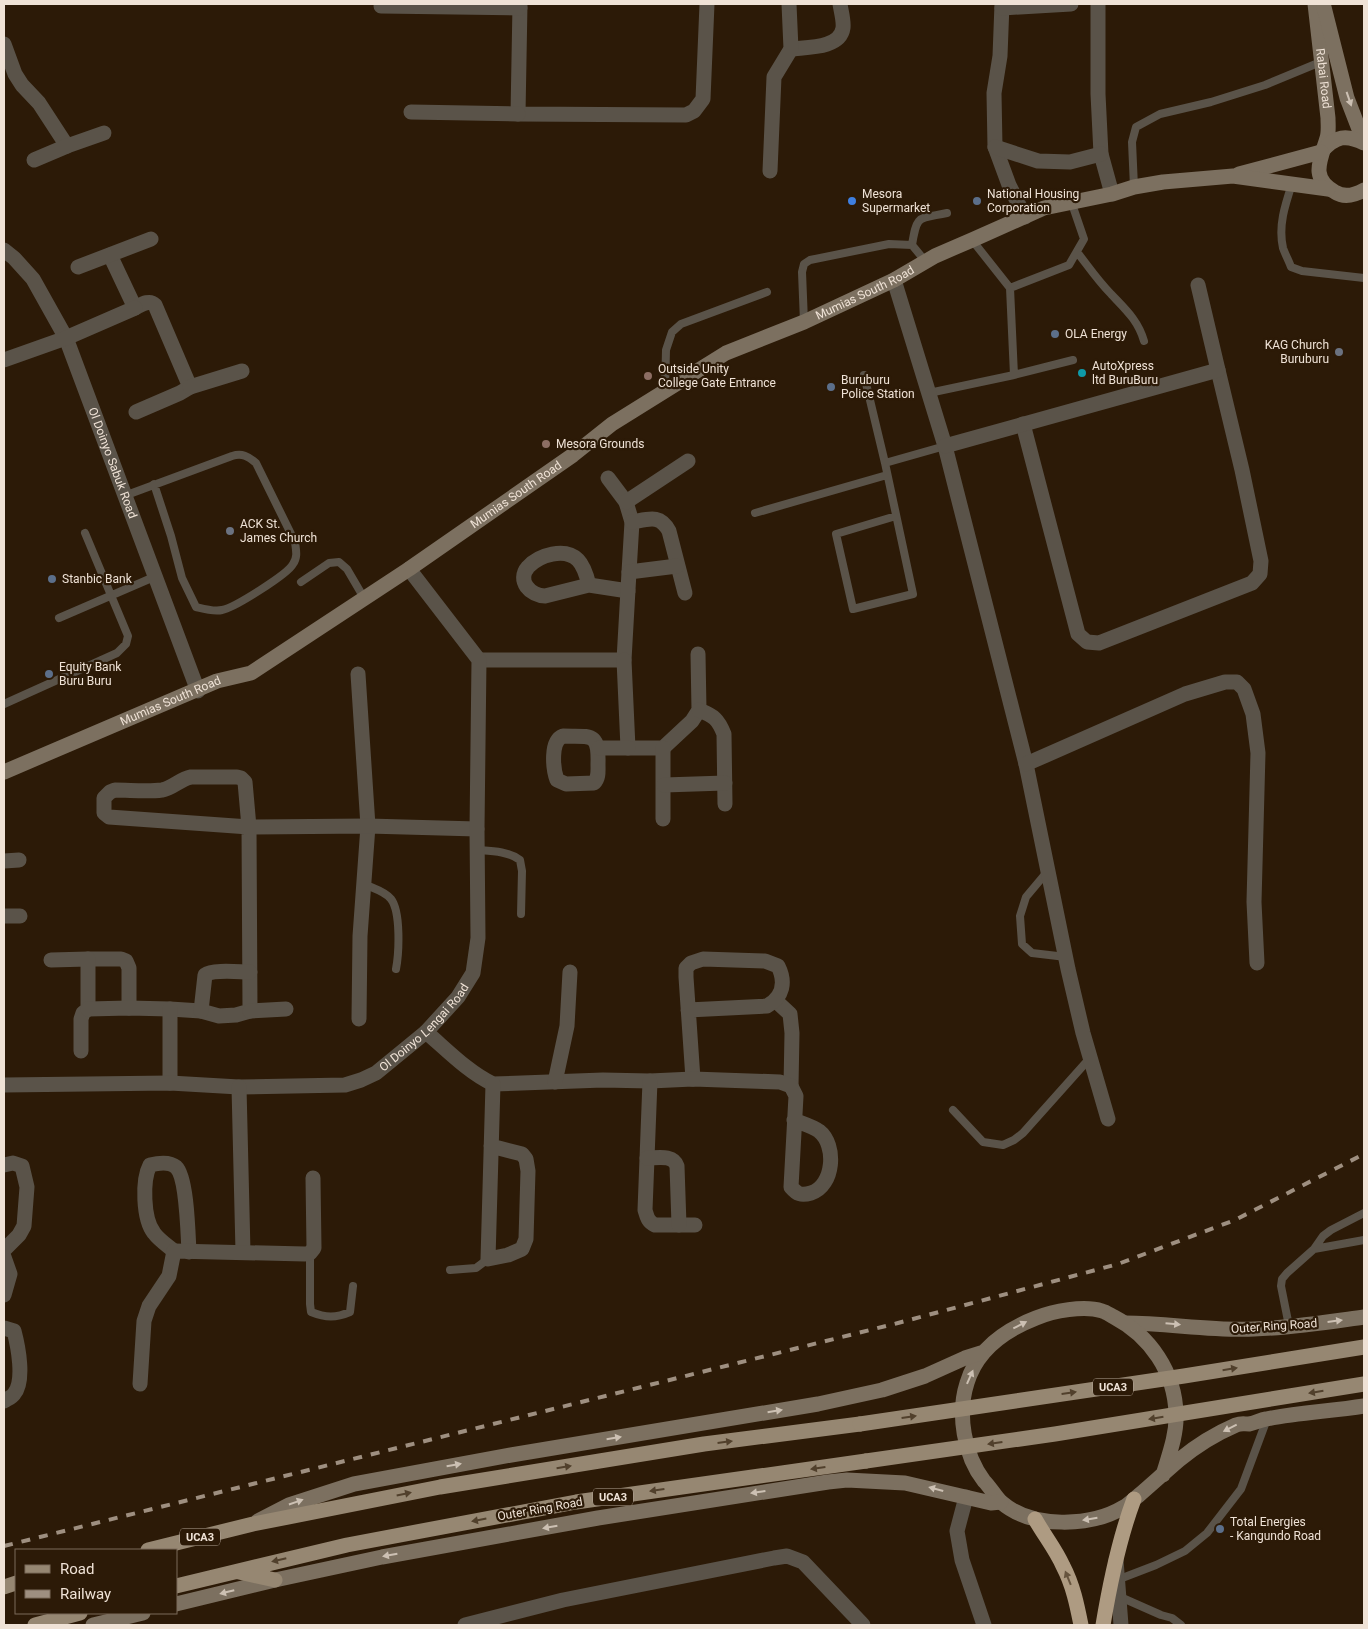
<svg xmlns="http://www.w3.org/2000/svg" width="1368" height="1629" font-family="Roboto,sans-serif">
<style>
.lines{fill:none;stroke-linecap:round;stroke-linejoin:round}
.lane{stroke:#5a5349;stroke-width:8}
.street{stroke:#5a5349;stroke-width:15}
.secondary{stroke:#7c7060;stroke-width:15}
.primary{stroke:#968772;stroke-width:15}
.highway{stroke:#ae9b82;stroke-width:15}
.rail{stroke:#9e8f80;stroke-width:4;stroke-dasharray:9 9;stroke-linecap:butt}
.primary-bridge{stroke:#968772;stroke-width:15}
.oneway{fill:#ccc0b3}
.oneway2{fill:#51402c}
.oneway3{fill:#66543e}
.shop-dot{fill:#3f7fe0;stroke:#2c1a07;stroke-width:2}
.service-dot{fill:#5c6f8a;stroke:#2c1a07;stroke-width:2}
.worship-dot{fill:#6b7280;stroke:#2c1a07;stroke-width:2}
.culture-dot{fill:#0f9aa8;stroke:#2c1a07;stroke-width:2}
.education-dot{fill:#8d6e63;stroke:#2c1a07;stroke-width:2}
.labels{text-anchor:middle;stroke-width:4.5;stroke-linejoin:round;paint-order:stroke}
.shield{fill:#2c1a07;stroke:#b4a698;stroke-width:1}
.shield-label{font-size:11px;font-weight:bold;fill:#efe2d6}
.street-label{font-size:12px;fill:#efe2d6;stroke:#2c1a07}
.poi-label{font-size:12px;fill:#efe2d6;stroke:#2c1a07;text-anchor:start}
</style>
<rect width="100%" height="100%" fill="#2c1a07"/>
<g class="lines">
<path class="lane" d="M1292,184C1285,205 1278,226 1283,248C1285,254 1289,261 1291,267L1302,271L1364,278
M1134,187L1132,142L1136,127L1160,114L1211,102L1265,85L1323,61
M972,240L1010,288L1069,265L1084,239L1071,201
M912,245C917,214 918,219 947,213
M1077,252C1088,266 1098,281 1111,294C1125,309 1138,320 1144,341
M1010,288L1014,375
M804,322L802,272L804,264L810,260L889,244L912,245L926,262
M864,375L885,463
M665,390L666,350L672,332L681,324L767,292
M929,393L1014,375L1073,360
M124,496L232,456C242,453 248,456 256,463L295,542C296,550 298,557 293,564C288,574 234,608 222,610C214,612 204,609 196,607L182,578L171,536L154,484
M755,513L887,475
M896,516L836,534L853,609L913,594L885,463L945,446
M301,582L329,563L339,562L347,569L364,598
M59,618L154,577
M4,704L117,653L126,644L128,636L85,533
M477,850C491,851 508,851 520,860L522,871L521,914
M1047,872L1026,897L1020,916L1022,944L1032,953L1066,957
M364,884C372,888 385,891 391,899C401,912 399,953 396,969
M953,1110L983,1142L1003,1145L1014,1140L1023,1133L1090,1058
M1314,1249L1323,1236L1331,1230L1364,1213
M310,1253V1304L311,1312C326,1318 336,1318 350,1312L353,1286
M450,1270L476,1268L488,1259
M1289,1326L1281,1286L1282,1279L1287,1273L1314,1249L1364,1240
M1117,1580L1156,1565L1185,1551L1207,1533L1241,1489L1267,1419
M1118,1596L1161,1615L1172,1618L1181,1625"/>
<g class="street">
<path d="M520,4L518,114L686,115L694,111L703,99L707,4"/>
<path d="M1002,4L1000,56L994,93L995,147L1009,185L1025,217"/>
<path d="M1098,4V94L1101,154L1112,194"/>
<path d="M381,6L520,8"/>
<path d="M1002,8L1071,4"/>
<path d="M4,44L15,74L22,85L39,103L67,146"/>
<path d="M791,49C806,47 840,49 843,28C844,21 841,11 840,4"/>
<path d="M411,112L518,114"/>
<path d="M995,147L1038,161L1070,162L1101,154"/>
<path d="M34,160L67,146L104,133"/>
<path d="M770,171L774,77L791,49L789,4"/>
<path id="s1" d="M4,250L14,258L33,279L66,338L198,691"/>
<path d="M110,255L135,308C141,305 149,299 155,305L190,387L180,393L136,412"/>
<path d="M78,267L151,239"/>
<path d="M894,280L945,446L1026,764L1068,969L1083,1033L1108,1119"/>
<path d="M4,360L66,338L135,308"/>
<path d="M190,387L242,371"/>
<path d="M1023,424L1078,634L1087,642L1099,643L1252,583L1260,574L1261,561L1242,470L1218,370"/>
<path d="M945,446L1218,370L1198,285"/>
<path d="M608,478L626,502L632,522L629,572"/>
<path d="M626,502L688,461"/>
<path d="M632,522C649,519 660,514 669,531L685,593"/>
<path d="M589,585C587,577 584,566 578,560C565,547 539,555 528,567C516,581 531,596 545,596L589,585L628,591"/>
<path d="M479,660H624L629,572L677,566"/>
<path d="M624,660L628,748H663L692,721L699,710L698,654"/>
<path d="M358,674L368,826L360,936L359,1019"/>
<path d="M699,710C714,716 718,719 724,734L725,804"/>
<path d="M563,736C590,737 599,731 598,764C598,771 599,778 594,783L566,784L557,780C553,769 550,741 563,736Z"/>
<path d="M599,748H628"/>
<path d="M663,748V819"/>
<path d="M1026,764L1185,694L1225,682H1237L1244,689L1253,714L1258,753L1254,902L1257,963"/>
<path d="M664,785L725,783"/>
<path d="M4,861L19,860"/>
<path d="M4,916H20"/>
<path d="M88,959H121L126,961L129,968V1008"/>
<path d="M51,960L88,959V1009L83,1013L81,1019V1051"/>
<path d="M776,1001L790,1014L792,1033L791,1086"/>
<path d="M88,1009L129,1008L170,1009L201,1011L219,1016L236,1015L250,1011L249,827L245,782L241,778L237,777H191C180,779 173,788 162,790C147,792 130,790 115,790L110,792L104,798V813L109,817L249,827L368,826L477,829"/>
<path d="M170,1009V1083"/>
<path d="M688,1010L767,1006C783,997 786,982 778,966L765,961L703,959L691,963L686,968V977L693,1079"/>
<path d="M201,1011L205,975C213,969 239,972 250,972"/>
<path d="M250,1011L286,1009"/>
<path d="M426,1032C447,1050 468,1072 493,1084L603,1080L650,1081L693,1079L780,1082L791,1086L796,1096L791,1187C797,1194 801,1196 811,1193C834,1186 837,1145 819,1131C812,1126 801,1123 794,1120"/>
<path d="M650,1081L645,1210C647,1217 648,1222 655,1225H695"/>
<path d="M555,1082L567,1026L570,972"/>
<path id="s2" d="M4,1085L170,1083L239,1087L345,1085L361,1080L376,1073L426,1032L458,997L473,973L478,938L477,829L479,660L409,569"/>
<path d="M239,1087L243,1252"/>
<path d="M491,1146L522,1154L526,1159L528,1171L526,1239L522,1249L508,1255L488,1259L493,1084"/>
<path d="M647,1158C657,1158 673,1154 677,1166L679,1225"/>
<path d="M4,1165L13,1163L22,1166L27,1187L24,1226L19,1235L4,1250"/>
<path d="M174,1251C168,1246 159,1240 154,1233C143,1219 142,1180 150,1165C158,1163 169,1161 176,1167C187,1177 188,1235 189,1252"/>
<path d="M4,1257L10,1274L4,1295"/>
<path d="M4,1328L14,1331C18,1346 25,1381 14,1394C12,1397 7,1399 4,1401"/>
<path d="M140,1384L144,1321L149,1306L169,1276L174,1251L305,1254L310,1253L314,1248L313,1178"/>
<path d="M966,1497L957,1531L962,1560L984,1625"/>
<path d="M1116,1560L1121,1625"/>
<path d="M465,1625L563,1600L774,1558L787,1556L803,1562L863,1625"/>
</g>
<g class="secondary">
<path id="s3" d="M1315,4L1328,118C1328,124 1329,132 1327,138C1321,159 1309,178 1335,192C1344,198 1355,195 1364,190"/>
<path d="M1324,7L1347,98L1364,142"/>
<path d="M1322,151C1336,136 1346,134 1364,143"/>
<path d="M1239,174L1321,152"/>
<path id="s4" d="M4,772L217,681L251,673L409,569L573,455L612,424L726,353L804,322L894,280L935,256L972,240L1044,208L1112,194L1134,187L1163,182L1233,176L1328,189"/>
<path d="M1125,1323C1168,1323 1211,1331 1254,1329C1291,1328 1328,1322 1364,1317"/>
<path d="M1163,1475C1169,1455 1177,1434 1176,1414C1175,1372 1150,1336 1114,1317C1110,1315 1106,1312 1102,1311C1084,1305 1053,1311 1036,1318C1005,1330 977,1349 967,1383C957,1414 964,1455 984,1481C990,1487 995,1496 1001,1502C1032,1529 1091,1527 1124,1507C1129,1504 1134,1499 1138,1496C1152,1484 1165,1472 1179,1460C1196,1446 1215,1434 1236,1425C1241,1423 1244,1424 1249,1424C1255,1423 1260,1420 1266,1419C1297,1413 1332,1411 1364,1406"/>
<path d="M258,1521L289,1505L354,1484L511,1455L818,1404L882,1390L925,1376L965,1358L981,1353"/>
<path d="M176,1604L275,1580L382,1557L598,1518L828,1482L847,1480L905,1483L991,1503L1001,1502"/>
<path d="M93,1625L143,1613"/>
</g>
<path class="primary" d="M148,1550L253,1524L440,1487L704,1444L860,1424
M239,1572L275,1580
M176,1586L347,1545L576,1502L866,1461
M4,1587L16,1583
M35,1625L80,1613"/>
<path class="highway" d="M1035,1519C1044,1535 1056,1550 1063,1566C1073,1585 1077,1605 1081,1625
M1103,1625C1110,1583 1119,1539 1134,1499"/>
<path class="rail" d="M4,1546L898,1323L1118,1264L1235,1220L1364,1154"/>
<path class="primary-bridge" d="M860,1424L1184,1376L1364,1347
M866,1461L1055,1434L1364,1384"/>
</g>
<defs><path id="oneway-solid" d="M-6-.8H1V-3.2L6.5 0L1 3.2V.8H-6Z" transform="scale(1.25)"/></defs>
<g class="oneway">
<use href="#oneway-solid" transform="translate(1349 99) rotate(71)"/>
<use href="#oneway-solid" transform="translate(1335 1321) rotate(-7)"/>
<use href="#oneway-solid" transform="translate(1173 1324) rotate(5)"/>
<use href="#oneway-solid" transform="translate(1020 1325) rotate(-27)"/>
<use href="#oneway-solid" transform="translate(970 1377) rotate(-66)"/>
<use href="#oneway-solid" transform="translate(775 1411) rotate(-9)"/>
<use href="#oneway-solid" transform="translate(1230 1428) rotate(153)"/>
<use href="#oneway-solid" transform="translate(614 1438) rotate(-9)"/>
<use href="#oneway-solid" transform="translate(454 1465) rotate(-10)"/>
<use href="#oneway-solid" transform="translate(936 1489) rotate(-165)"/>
<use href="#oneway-solid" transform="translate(758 1492) rotate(172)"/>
<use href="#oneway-solid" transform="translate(296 1502) rotate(-19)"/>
<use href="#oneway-solid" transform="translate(1090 1519) rotate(171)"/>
<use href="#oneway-solid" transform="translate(550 1527) rotate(170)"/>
<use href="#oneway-solid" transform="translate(390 1555) rotate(170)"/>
<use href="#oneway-solid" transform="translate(227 1592) rotate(166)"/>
</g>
<g class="oneway2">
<use href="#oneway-solid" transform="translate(1230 1369) rotate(-9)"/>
<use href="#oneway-solid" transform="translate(1316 1392) rotate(171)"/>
<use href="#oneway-solid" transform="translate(1069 1393) rotate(-8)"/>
<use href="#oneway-solid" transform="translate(909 1417) rotate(-8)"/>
<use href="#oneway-solid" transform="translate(1156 1418) rotate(171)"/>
<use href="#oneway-solid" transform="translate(725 1442) rotate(-7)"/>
<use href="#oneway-solid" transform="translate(995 1443) rotate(172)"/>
<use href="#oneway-solid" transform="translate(564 1467) rotate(-9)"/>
<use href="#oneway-solid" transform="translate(818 1468) rotate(172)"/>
<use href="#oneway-solid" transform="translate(657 1490) rotate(172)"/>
<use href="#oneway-solid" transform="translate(404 1494) rotate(-12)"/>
<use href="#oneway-solid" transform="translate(479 1520) rotate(169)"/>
<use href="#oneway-solid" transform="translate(279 1560) rotate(167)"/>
</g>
<use class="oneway3" href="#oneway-solid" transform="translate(1068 1578) rotate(-112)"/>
<circle class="shop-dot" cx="852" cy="201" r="5"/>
<g class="service-dot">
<circle cx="977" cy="201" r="5"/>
<circle cx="1055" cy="334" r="5"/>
<circle cx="831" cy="387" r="5"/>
<circle cx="52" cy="579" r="5"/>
<circle cx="49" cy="674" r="5"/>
<circle cx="1220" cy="1529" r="5"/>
</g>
<g class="worship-dot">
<circle cx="1339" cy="352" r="5"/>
<circle cx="230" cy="531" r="5"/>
</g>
<circle class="culture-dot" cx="1082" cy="373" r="5"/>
<g class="education-dot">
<circle cx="648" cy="376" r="5"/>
<circle cx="546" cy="444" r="5"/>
</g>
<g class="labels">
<g class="shield">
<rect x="1093" y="1378.5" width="40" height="17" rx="4"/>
<rect x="593" y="1488.5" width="40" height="17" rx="4"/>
<rect x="180" y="1528.5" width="40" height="17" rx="4"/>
</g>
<g class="shield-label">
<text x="1113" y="1391">UCA3</text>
<text x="613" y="1501">UCA3</text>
<text x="200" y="1541">UCA3</text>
</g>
<g class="street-label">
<text dy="4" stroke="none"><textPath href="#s3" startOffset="75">Rabai Road</textPath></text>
<text dy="4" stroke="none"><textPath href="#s4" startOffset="991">Mumias South Road</textPath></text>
<text dy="4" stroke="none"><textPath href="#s1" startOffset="242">Ol Doinyo Sabuk Road</textPath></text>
<text dy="4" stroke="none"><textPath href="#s4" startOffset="586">Mumias South Road</textPath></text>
<text dy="4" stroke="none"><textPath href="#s4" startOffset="181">Mumias South Road</textPath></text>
<text dy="4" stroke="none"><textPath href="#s2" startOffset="441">Ol Doinyo Lengai Road</textPath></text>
<text transform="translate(1274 1326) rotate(-4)" y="4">Outer Ring Road</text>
<text transform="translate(540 1509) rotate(-10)" y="4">Outer Ring Road</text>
</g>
<g class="poi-label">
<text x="862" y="198">Mesora<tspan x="862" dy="14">Supermarket</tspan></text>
<text x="987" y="198">National Housing<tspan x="987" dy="14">Corporation</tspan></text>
<text x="1065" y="338">OLA Energy</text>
<text x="1329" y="349" text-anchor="end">KAG Church<tspan x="1329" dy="14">Buruburu</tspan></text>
<text x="1092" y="370">AutoXpress<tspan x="1092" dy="14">ltd BuruBuru</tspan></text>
<text x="658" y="373">Outside Unity<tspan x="658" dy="14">College Gate Entrance</tspan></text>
<text x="841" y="384">Buruburu<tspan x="841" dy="14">Police Station</tspan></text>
<text x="556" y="448">Mesora Grounds</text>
<text x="240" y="528">ACK St.<tspan x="240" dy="14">James Church</tspan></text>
<text x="62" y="583">Stanbic Bank</text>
<text x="59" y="671">Equity Bank<tspan x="59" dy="14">Buru Buru</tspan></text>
<text x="1230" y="1526">Total Energies<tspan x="1230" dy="14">- Kangundo Road</tspan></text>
</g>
</g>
<rect width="1368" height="1629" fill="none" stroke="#efe2d6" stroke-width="10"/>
<rect x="15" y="1549" width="162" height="65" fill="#2c1a07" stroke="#7a6a5a"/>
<rect x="25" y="1565" width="25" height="8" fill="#968772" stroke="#7a6a5a"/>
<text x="60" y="1574" font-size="15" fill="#efe2d6">Road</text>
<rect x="25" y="1590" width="25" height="8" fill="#9e8f80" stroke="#7a6a5a"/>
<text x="60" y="1599" font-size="15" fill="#efe2d6">Railway</text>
</svg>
